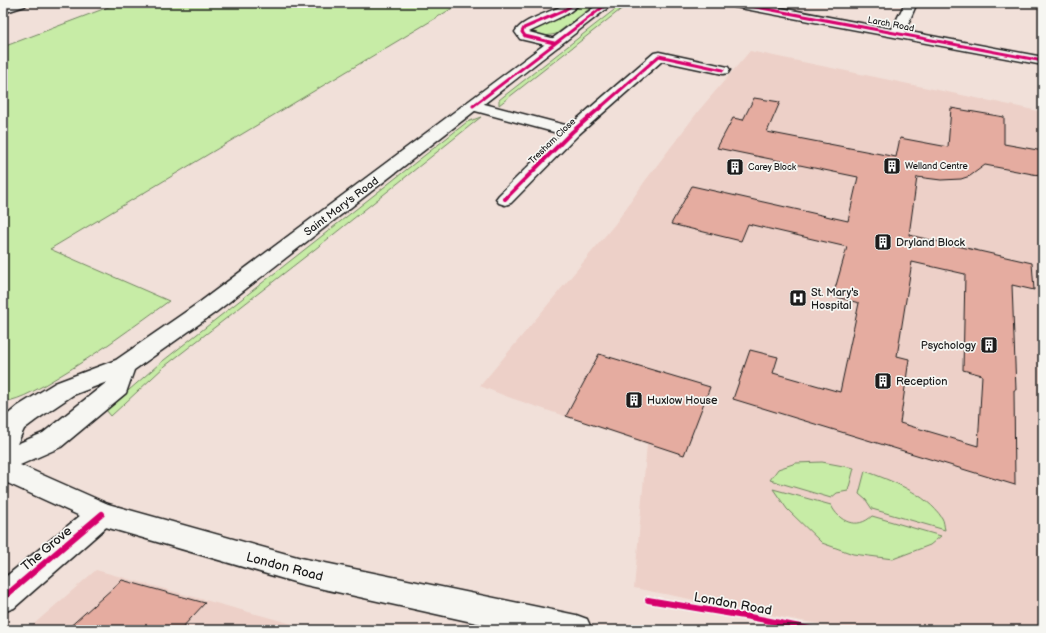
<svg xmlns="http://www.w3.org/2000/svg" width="1046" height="633" font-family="'Balsamiq Sans',sans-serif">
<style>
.built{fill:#edd0c8}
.green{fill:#c7eca6;stroke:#728461}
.building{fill:#e5aca0;stroke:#1c1c1c;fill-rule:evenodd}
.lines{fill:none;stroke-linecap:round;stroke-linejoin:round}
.minor-casing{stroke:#1c1c1c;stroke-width:3}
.major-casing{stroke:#1c1c1c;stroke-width:3}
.minor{fill:#f6f6f2;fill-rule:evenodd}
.major{fill:#f6f6f2;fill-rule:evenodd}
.cycleway-far2-casing{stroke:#f6f6f2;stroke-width:4.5}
.cycleway-far1-casing{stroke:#f6f6f2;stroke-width:6}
.cycleway-casing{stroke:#f6f6f2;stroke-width:9}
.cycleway-far2{stroke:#d6006c;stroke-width:3}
.cycleway-far1{stroke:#d6006c;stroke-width:4}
.cycleway{stroke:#d6006c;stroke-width:6}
.labels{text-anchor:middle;stroke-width:3.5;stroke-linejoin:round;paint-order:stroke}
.far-street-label{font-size:9px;fill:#1c1c1c;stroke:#f6f6f2}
.far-poi-label{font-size:9px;fill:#1c1c1c;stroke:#f6f6f2;text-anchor:start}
.street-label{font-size:11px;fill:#1c1c1c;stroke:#f6f6f2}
.poi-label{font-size:11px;fill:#1c1c1c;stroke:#f6f6f2;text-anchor:start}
.near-street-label{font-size:13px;fill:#1c1c1c;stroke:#f6f6f2}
</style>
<rect width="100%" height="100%" fill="#f1e0d9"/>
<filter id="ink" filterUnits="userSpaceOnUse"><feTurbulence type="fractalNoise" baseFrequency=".025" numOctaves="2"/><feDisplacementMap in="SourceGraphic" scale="8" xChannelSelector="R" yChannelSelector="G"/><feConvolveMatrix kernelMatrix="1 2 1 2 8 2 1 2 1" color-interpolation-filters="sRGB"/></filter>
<g filter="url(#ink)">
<path class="built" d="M750,51L1043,112V630H858L807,622L634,588L647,444L508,397L480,386L615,224L645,181L700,109Z
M96,570L296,625L293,630H27Z"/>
<path class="green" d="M119,3H461L50,249L169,301C133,327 97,354 58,377C41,387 23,399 3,402V47Z
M583,3H597L556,34L540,37L530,33V30L562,15Z
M623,3H629L499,105V100L504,96Z
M481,117L319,246L165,366L111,416L106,410L159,364L467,122Z
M822,462L854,468L848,491L837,493L831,498L770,480L778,469L796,463Z
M865,471C890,480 927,494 942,518C944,521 944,526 945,530L872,509L866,500L859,494Z
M773,489L831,505C839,522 857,530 872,516L941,536L930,545L893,559L853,554L822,543L787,509Z"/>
<path class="building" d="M754,98L780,102L767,132L896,157L900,138L948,147L951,108L1004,117V144L1043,151V176L985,165L970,176L961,179L941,180L917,177L909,235L1032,263L1034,290L1012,285L1016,390H1014L1015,485L733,399L750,350L778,357L773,373L840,392L859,303L833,296L847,247L748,224L741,241L671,224L692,186L848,221L858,177L717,148L733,118L743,120ZM912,262L965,274L963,370L982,375L978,446L900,423L909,359L897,356Z
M599,354L710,387L684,455L566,416Z
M122,580L205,603L180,630H66Z"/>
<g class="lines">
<g class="minor-casing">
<path id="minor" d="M9,3H27L25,6L3,13V5Z
M567,3H581L567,14L529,32L559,40L561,43L559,46L554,47L520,39L515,32C522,19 553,12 567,3Z
M729,3H755L892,29L905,3H917L905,31L1043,57V65L735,7L731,6Z
M659,52L728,67L730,70L728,73L723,74L662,61L578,135L511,203L505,205L499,203L496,199L499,195L561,134L468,109L465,106L468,103L473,101L569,126L654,53Z
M102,502L112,506L116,514L112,522L14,608L3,612V579L92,506Z"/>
</g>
<g class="major-casing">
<path id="major" d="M600,3H614L216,312L134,370L126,393L61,447L20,465L108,504L301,558L576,615L587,619L592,630H508L301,584L102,526L3,481V422L6,416L18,406L55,383L116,360L200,302ZM107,382L43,433L17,444L24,429L36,420L73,395Z"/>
</g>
<use href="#minor" class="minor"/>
<use href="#major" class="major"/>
<g class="cycleway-far2-casing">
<path id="cycleway-far2" d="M735,3L1043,61
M554,43L525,36L522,32L524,28L563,11L575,3
M473,106L608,3
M601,107L659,56L723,70"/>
</g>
<g class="cycleway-far1-casing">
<path id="cycleway-far1" d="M505,199L572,132L602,106"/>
</g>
<g class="cycleway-casing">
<path id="cycleway" d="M3,598L102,514
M648,600L750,617L815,630"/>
</g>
<use href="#cycleway-far2" class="cycleway-far2"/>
<use href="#cycleway-far1" class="cycleway-far1"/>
<use href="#cycleway" class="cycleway"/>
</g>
</g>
<defs>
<g id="building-square" transform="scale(0.9)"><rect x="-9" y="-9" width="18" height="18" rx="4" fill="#1c1c1c" stroke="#f6f6f2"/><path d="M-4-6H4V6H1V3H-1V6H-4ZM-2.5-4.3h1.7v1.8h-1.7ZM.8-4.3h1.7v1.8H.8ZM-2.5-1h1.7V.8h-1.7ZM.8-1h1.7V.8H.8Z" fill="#fff"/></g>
<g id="hospital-square" transform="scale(0.9)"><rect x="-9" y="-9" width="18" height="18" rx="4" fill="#1c1c1c" stroke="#f6f6f2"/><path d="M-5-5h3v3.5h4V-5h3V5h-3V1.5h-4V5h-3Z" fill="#fff"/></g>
</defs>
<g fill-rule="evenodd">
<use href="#building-square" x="892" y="166"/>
<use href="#building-square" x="735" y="167"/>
<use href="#building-square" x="883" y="242"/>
<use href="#hospital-square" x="798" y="298"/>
<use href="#building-square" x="989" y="345"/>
<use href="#building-square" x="883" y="381"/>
<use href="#building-square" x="634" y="400"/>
</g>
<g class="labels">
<g class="far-street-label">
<text transform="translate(891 24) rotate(11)" y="3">Larch Road</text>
<text transform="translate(552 141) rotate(-44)" y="3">Tresham Close</text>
</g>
<g class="far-poi-label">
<text x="905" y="169">Welland Centre</text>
<text x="748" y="170">Carey Block</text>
</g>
<g class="street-label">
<text transform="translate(341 206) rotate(-37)" y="4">Saint Mary's Road</text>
</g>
<g class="poi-label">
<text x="896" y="246">Dryland Block</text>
<text x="811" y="296">St. Mary's<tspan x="811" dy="13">Hospital</tspan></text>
<text x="976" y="349" text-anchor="end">Psychology</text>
<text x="896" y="385">Reception</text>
<text x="647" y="404">Huxlow House</text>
</g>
<g class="near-street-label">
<text transform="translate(46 548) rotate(-40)" y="5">The Grove</text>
<text transform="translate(285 566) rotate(15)" y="5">London Road</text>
<text transform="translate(733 603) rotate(10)" y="5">London Road</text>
</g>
</g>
<rect width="1046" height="633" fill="none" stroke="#f6f6f2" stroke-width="16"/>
<rect x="8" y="8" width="1030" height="617" fill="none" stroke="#1c1c1c" stroke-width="1.5" filter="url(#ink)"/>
</svg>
